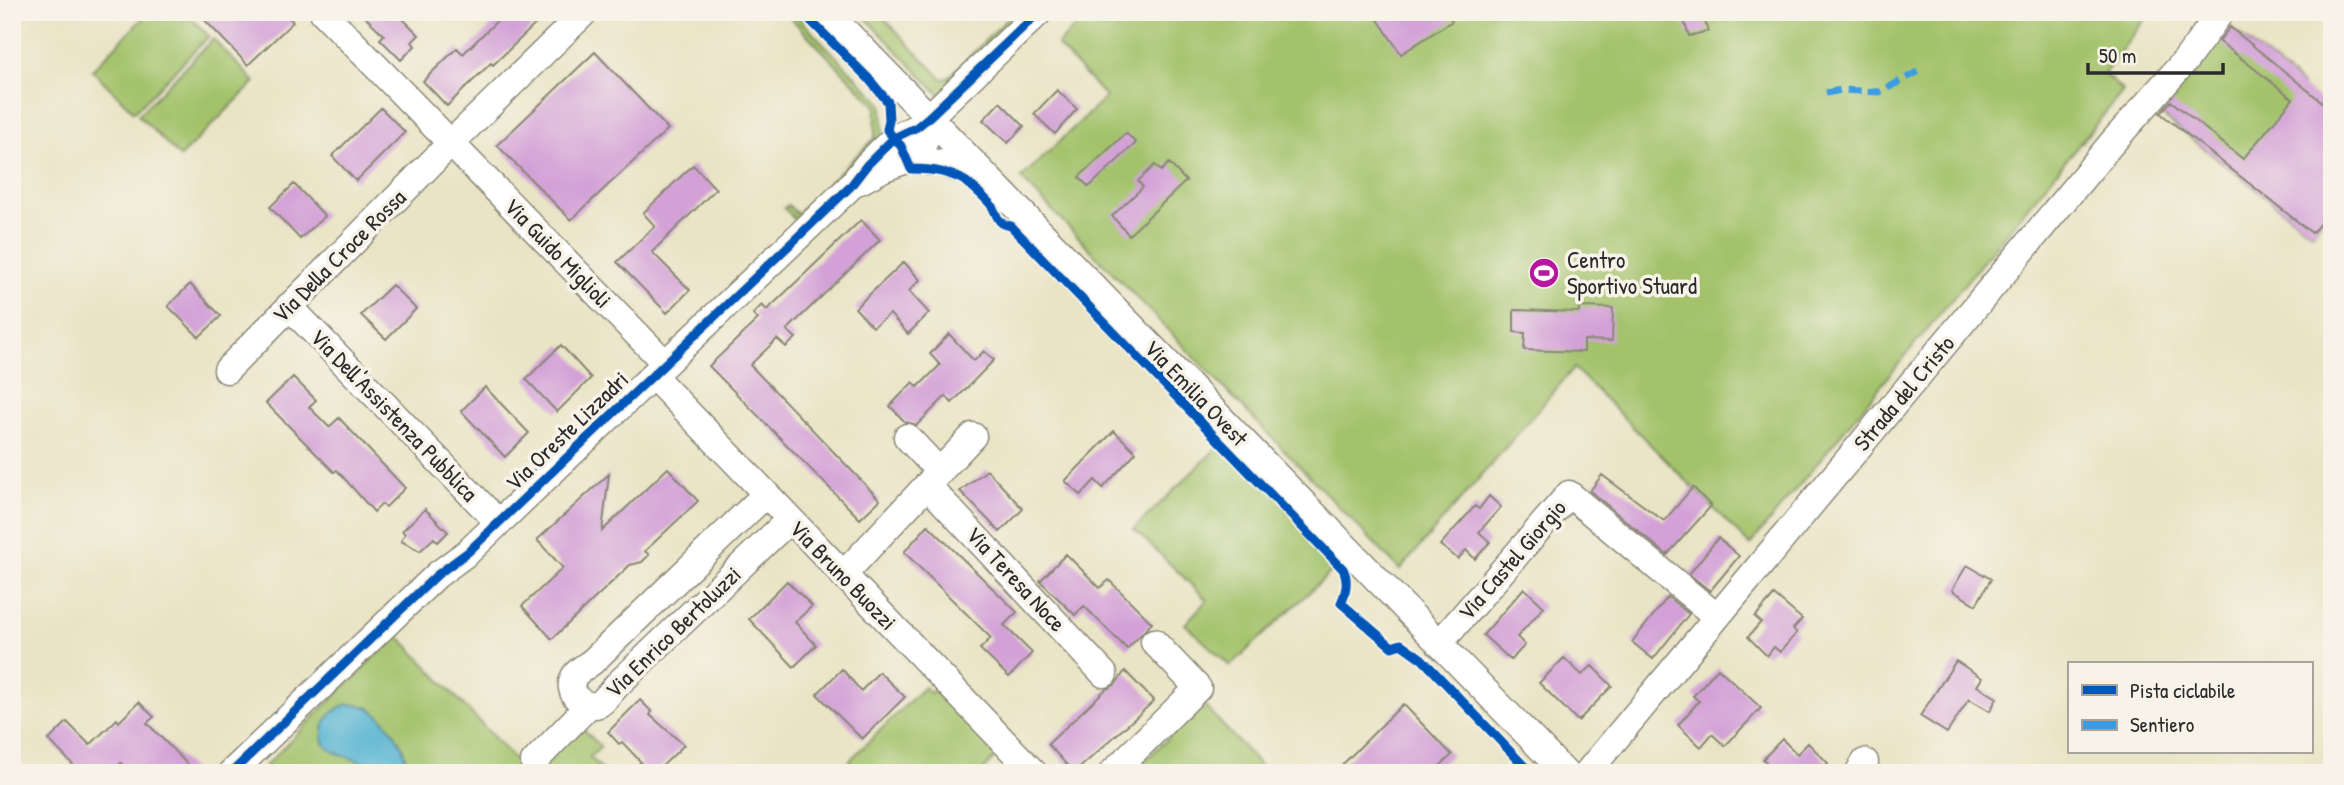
<svg xmlns="http://www.w3.org/2000/svg" width="2344" height="785" font-family="'Patrick Hand',sans-serif">
<style>
.green{fill:#a3c26a;stroke:#67764a;stroke-width:2}
.water{fill:#53b3d1;stroke:#3f6f7e;stroke-width:2}
.building{fill:#d3a1d7}
.lines{fill:none;stroke-linecap:round;stroke-linejoin:round}
.minor-casing{stroke:#8a8878;stroke-width:29}
.minor{stroke:#fff;stroke-width:26}
.quiet{stroke:#3d9ce1;stroke-width:7;stroke-dasharray:14 7;stroke-linecap:butt}
.cycleway-casing{stroke:#f7f3e8;stroke-width:13}
.cycleway{stroke:#0057b8;stroke-width:9}
.labels{text-anchor:middle;stroke-width:7;stroke-linejoin:round;paint-order:stroke}
.street-label{font-size:23px;fill:#2b2b2b;stroke:#f7f3e8}
.poi-label{font-size:23px;fill:#2b2b2b;stroke:#f7f3e8;text-anchor:start}
</style>
<rect width="100%" height="100%" fill="#f7f3e8"/>
<filter id="ink" filterUnits="userSpaceOnUse"><feTurbulence type="fractalNoise" baseFrequency=".0143" numOctaves="2"/><feDisplacementMap in="SourceGraphic" scale="14" xChannelSelector="R" yChannelSelector="G"/><feConvolveMatrix kernelMatrix="1 2 1 2 8 2 1 2 1" color-interpolation-filters="sRGB"/></filter>
<filter id="wash" filterUnits="userSpaceOnUse"><feTurbulence type="fractalNoise" baseFrequency=".00686" numOctaves="4" result="noise"/><feDisplacementMap in="SourceGraphic" scale="28" xChannelSelector="R" yChannelSelector="G"/><feGaussianBlur stdDeviation="1.57" result="paint"/><feColorMatrix in="noise" values="0 0 0 0 0 0 0 0 0 0 0 0 0 0 0 0 0 1.4 0 .05"/><feComposite in="paint" operator="in"/></filter>
<g filter="url(#wash)">
<rect width="100%" height="100%" fill="#e9e4c5"/>
<path class="green" d="M149,12H185L209,36L134,112L92,70Z
M785,12H793L882,104L883,137L796,221L784,208L788,205L797,214L875,138L876,106Z
M860,12H878L942,79L948,78L1014,12H1028L940,95Z
M1090,12H2138L2145,19L2104,74L2123,91L1750,545L1574,368L1400,570L1021,178L1106,97L1057,45Z
M2225,23L2302,85L2332,209L2312,233L2155,110Z
M213,39L255,82L180,157L138,115Z
M1226,439L1344,560L1230,666L1185,624L1207,600L1134,529Z
M397,634L519,764L511,773H272L265,766Z
M924,687L930,693L934,690L997,755L981,773H837Z
M1203,704L1267,773H1132Z
M578,724L601,747L590,757L605,773H533Z"/>
<path class="water" d="M348,704C357,705 367,705 374,711C390,724 412,752 404,773H374C363,750 314,764 324,725C328,714 337,708 348,704Z"/>
<g id="blocks">
<path class="building" d="M197,12H284L293,22L248,65Z
M360,12H396L419,35L412,42L415,46L401,60L380,39L384,35Z
M506,12H548L493,65L491,63L447,106L423,81L457,48L463,54Z
M1373,12H1446L1452,21L1401,54Z
M1681,12H1702L1708,31L1689,36Z
M2230,27L2332,110V209L2312,233L2160,113L2171,101L2243,159L2293,99L2219,41Z
M595,52L668,129L571,220L497,145Z
M1057,90L1077,109L1055,134L1034,114Z
M1000,102L1024,126L1008,143L983,120Z
M381,108L405,132L356,181L332,156Z
M1126,133L1136,143L1089,187L1079,177Z
M1169,163L1186,181L1129,235L1112,216L1143,187L1138,181L1155,165L1161,171Z
M693,165L716,189L652,252L690,290L667,313L617,262L655,226L643,213Z
M294,184L325,216L300,239L270,207Z
M861,220L880,240L787,330L796,338L786,347L777,339L750,365L880,500L860,519L709,366L758,319L753,314L762,305L767,310Z
M904,262L920,280L909,291L929,313L908,334L890,314L873,327L855,308Z
M190,284L221,316L199,337L168,306Z
M392,285L416,309L386,339L361,315Z
M1579,307L1613,308L1612,341L1584,340V352L1524,350L1525,333L1514,332V310L1579,312Z
M949,334L974,361L984,351L994,360L952,403L946,396L917,425L905,422L890,406L913,382L918,387L940,365L930,354Z
M561,345L591,378L557,412L526,379Z
M293,377L316,400L309,407L329,427L339,418L405,488L386,507L382,504L374,512L337,470L334,472L266,403Z
M485,387L529,433L505,457L461,411Z
M1114,431L1136,452L1103,488L1095,480L1081,495L1065,481Z
M668,468L698,501L645,551L649,555L642,562L630,565L552,639L522,606L563,568L537,540L609,474L602,531Z
M987,470L1023,509L1000,532L960,491Z
M1602,475L1664,521L1693,487L1711,506L1667,555L1590,491Z
M1489,496L1501,507L1479,532L1490,542L1475,559L1466,550L1458,559L1440,545L1475,506L1479,509Z
M425,509L448,532L438,542L434,538L420,551L401,541L405,534L402,531Z
M928,525L1017,612L1004,625L1032,653L1009,677L980,649L991,638L904,552Z
M1718,538L1739,556L1710,591L1689,574Z
M1066,554L1100,588L1109,580L1152,623L1127,649L1084,606L1075,615L1040,581Z
M1967,565L1991,579L1976,605L1952,590Z
M787,581L812,606L795,622L816,645L794,667L749,619Z
M1524,588L1544,607L1517,637L1525,645L1511,660L1483,635Z
M1774,595L1802,619L1793,629L1797,633L1780,652L1774,647L1767,656L1748,637L1761,622L1755,617Z
M1668,597L1689,614L1653,659L1632,642Z
M1564,658L1582,675L1592,666L1612,686L1578,721L1539,683Z
M1956,661L1982,678L1977,686L1997,698L1990,711L1969,699L1947,733L1920,716Z
M1718,668L1761,708L1725,746L1712,734L1701,747L1678,725L1699,701L1693,696Z
M842,669L861,691L879,672L905,697L862,739L817,694Z
M1125,671L1154,701L1074,773L1048,744L1106,689L1115,685Z
M640,700L652,712L650,715L684,745L655,773H647L639,764L641,762L622,742L619,744L608,732Z
M139,702L154,717L147,723L196,773H131L121,763L112,773H81L49,740L67,722L90,745L117,719L119,722Z
M1403,704L1452,755L1432,773H1334Z
M1782,739L1797,754L1808,743L1828,763L1819,773H1777L1763,759Z"/>
</g>
</g>
<g filter="url(#ink)">
<use href="#blocks" fill-opacity="0" stroke="#8a8878" stroke-width="2"/>
<g class="lines">
<g class="minor-casing">
<path id="minor" d="M323,12L665,363
M827,12L1565,773
M907,160L940,163L984,177
M860,181L884,168L912,158L923,145L934,122
M289,306L499,523
M227,370L452,142L585,12
M653,376L1034,773
M907,437L940,472
M927,485L1104,674
M766,494L593,661C587,666 576,671 573,679C567,694 584,710 599,704C606,700 612,690 618,684L790,519
M843,575L973,436
M1439,644L1569,494L1717,617
M534,762L589,705
M231,773L437,575L468,552L850,187L867,165L894,138L917,127L929,117L1039,12
M1112,773L1198,688L1154,642
M1587,773L2111,144L2185,61L2221,12
M1858,773L1865,762"/>
</g>
<use href="#minor" class="minor"/>
<path class="quiet" d="M1826,93L1841,90L1880,92L1921,70"/>
<g class="cycleway-casing">
<path id="cycleway" d="M802,12L868,78L888,102L889,120L887,130L901,146L911,169C928,169 950,172 965,181C971,185 990,202 993,208C998,218 998,224 1011,226L1343,569C1349,580 1346,592 1341,603L1392,647L1401,644L1422,659L1531,773
M231,773L437,575L468,552L850,187L867,165L894,138L917,127L929,117L1039,12"/>
</g>
<use href="#cycleway" class="cycleway"/>
</g>
</g>
<defs>
<g id="stadium-disc" transform="scale(1.575)"><circle r="9.5" fill="#b5179e" stroke="#f7f3e8"/><path d="M0-5a6.5 5 0 1 0 0 10a6.5 5 0 1 0 0-10ZM-3.5-1.8h7v3.6h-7Z" fill="#fff"/></g>
</defs>
<g fill-rule="evenodd">
<use href="#stadium-disc" x="1544" y="273"/>
</g>
<g class="labels">
<g class="street-label">
<text transform="translate(558 253) rotate(46)" y="8">Via Guido Miglioli</text>
<text transform="translate(339 256) rotate(-45)" y="8">Via Della Croce Rossa</text>
<text transform="translate(1196 393) rotate(46)" y="8">Via Emilia Ovest</text>
<text transform="translate(1904 393) rotate(-50)" y="8">Strada del Cristo</text>
<text transform="translate(394 415) rotate(46)" y="8">Via Dell'Assistenza Pubblica</text>
<text transform="translate(567 431) rotate(-44)" y="8">Via Oreste Lizzadri</text>
<text transform="translate(1512 560) rotate(-49)" y="8">Via Castel Giorgio</text>
<text transform="translate(843 575) rotate(46)" y="8">Via Bruno Buozzi</text>
<text transform="translate(1016 579) rotate(47)" y="8">Via Teresa Noce</text>
<text transform="translate(673 632) rotate(-44)" y="8">Via Enrico Bertoluzzi</text>
</g>
<g class="poi-label">
<text x="1567" y="268">Centro<tspan x="1567" dy="26">Sportivo Stuard</tspan></text>
</g>
</g>
<rect width="2344" height="785" fill="none" stroke="#f7f3e8" stroke-width="42"/>
<rect x="2068" y="662" width="245" height="91" fill="#f7f3e8" stroke="#a5a39c" stroke-width="2"/>
<rect x="2082" y="685" width="35" height="10" fill="#0057b8" stroke="#a5a39c" stroke-width="2"/>
<text x="2130" y="698" font-size="21" fill="#2b2b2b">Pista ciclabile</text>
<rect x="2082" y="720" width="35" height="10" fill="#3d9ce1" stroke="#a5a39c" stroke-width="2"/>
<text x="2130" y="732" font-size="21" fill="#2b2b2b">Sentiero</text>
<path d="M2088 63v10h135v-10" fill="none" stroke="#2b2b2b" stroke-width="3.5"/>
<text x="2099" y="63" font-size="21" fill="#2b2b2b" stroke="#f7f3e8" stroke-width="5" paint-order="stroke">50 m</text>
</svg>
